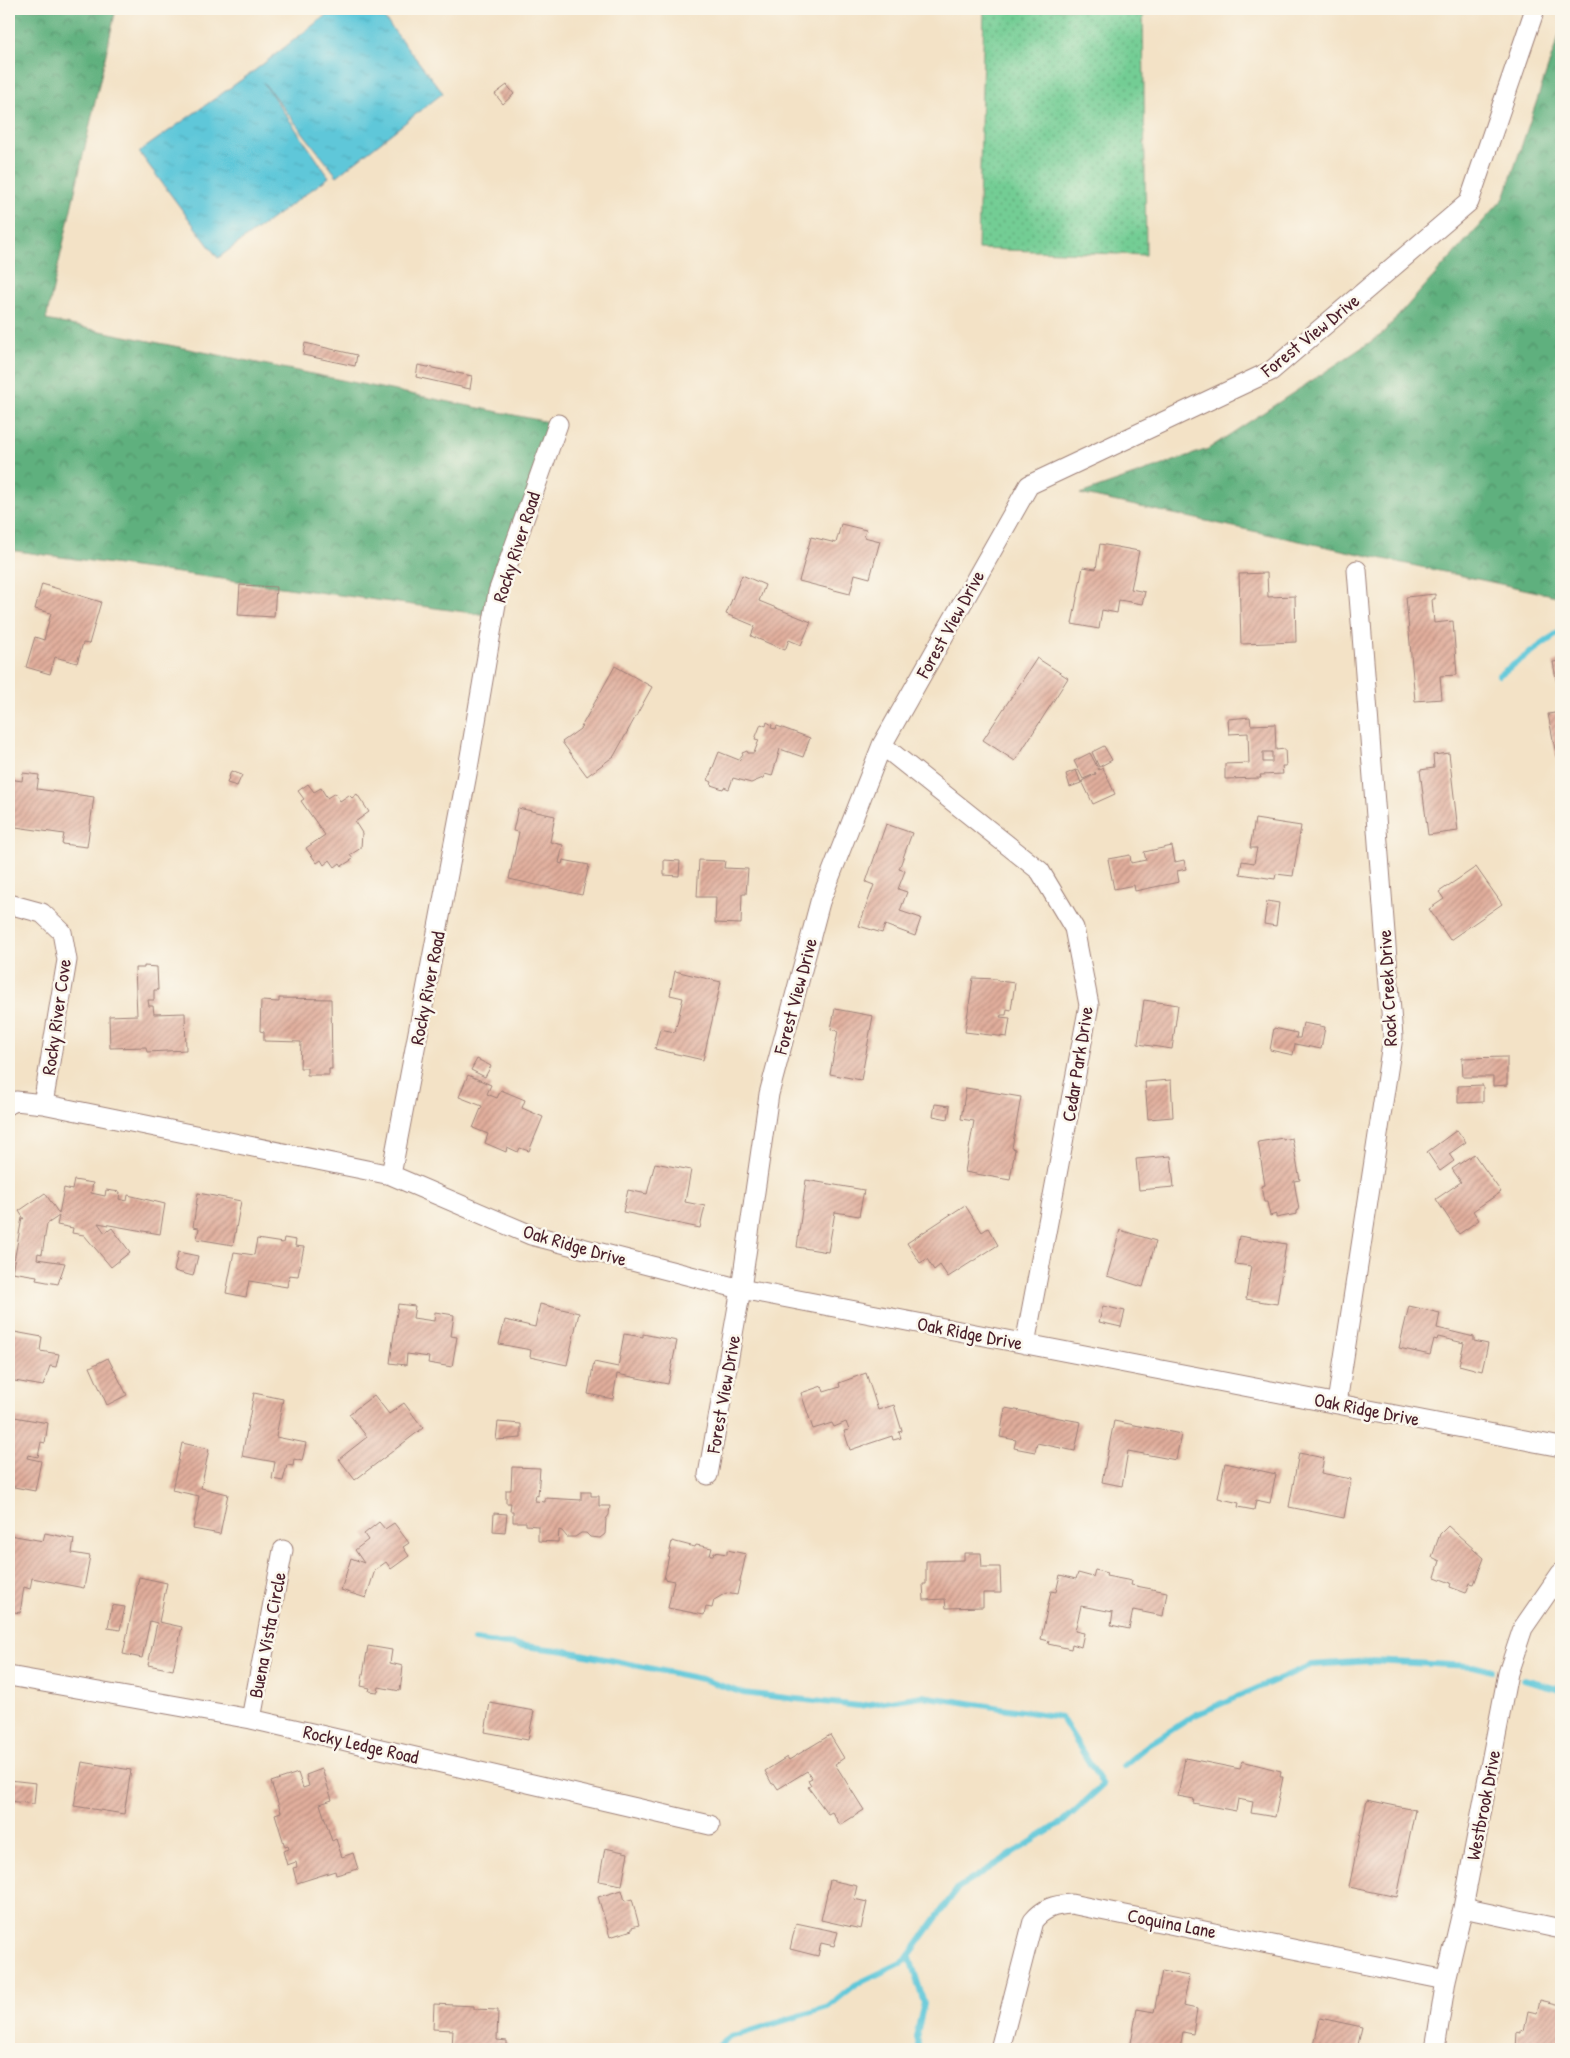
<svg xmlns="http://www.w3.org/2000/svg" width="1570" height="2058" font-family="'Patrick Hand',sans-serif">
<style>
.grass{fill:url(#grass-dots);stroke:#5e7660}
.forest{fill:url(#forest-crowns);stroke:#546854}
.water{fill:url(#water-ripples);stroke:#547382}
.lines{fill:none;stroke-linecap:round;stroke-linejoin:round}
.stream{stroke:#5ec7d9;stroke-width:6}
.building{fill:url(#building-hatch);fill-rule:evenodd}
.minor-casing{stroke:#9e8078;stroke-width:21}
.minor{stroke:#fff;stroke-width:19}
.labels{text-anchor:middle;stroke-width:5;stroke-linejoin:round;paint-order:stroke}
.street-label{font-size:19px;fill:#4a1f2b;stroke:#fbf7ec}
</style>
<defs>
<pattern id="grass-dots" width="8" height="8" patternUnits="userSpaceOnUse" patternTransform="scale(1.25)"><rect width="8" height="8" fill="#73cd94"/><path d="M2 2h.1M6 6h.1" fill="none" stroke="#60a679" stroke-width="1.8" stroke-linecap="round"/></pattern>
<pattern id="forest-crowns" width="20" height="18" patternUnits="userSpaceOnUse" patternTransform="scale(1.25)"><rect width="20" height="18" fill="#5eb07e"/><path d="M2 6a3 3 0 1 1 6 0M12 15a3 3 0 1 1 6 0" fill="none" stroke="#508f67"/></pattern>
<pattern id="water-ripples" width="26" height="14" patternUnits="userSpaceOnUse" patternTransform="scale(1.25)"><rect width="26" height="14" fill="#5ec7d9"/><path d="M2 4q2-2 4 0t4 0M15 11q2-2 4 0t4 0" fill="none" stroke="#53aaba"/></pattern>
<pattern id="building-hatch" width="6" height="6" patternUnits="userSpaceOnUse" patternTransform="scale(1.25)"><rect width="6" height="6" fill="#e1ae9c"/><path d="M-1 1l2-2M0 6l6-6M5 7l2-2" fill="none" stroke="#b88d7f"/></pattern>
</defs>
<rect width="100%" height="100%" fill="#fbf7ec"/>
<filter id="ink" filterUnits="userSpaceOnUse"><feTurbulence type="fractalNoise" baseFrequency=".02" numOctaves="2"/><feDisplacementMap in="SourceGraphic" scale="10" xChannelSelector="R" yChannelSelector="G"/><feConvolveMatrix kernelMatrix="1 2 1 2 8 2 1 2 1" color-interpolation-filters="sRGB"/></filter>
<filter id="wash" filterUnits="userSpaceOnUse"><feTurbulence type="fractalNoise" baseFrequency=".0096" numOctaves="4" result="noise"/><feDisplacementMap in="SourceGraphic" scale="20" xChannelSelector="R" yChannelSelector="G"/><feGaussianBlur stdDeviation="1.12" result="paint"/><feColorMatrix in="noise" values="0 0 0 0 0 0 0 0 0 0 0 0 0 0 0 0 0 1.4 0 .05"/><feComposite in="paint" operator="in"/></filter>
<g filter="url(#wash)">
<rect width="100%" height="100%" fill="#f3e2c6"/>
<path class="grass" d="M984,9H1143L1146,255L978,249Z"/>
<path class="forest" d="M9,9H116L46,320L558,424L494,616L9,550Z
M1561,29V597L1080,494L1208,449L1381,335L1504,198Z"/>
<path class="water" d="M334,9H377L443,93L337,176L263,82L329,177L218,258L139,152L254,71Z"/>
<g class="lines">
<path class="stream" d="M1499,675L1561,631
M474,1640L566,1651L702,1679L743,1693L859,1706L922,1696L1061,1717L1103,1785L1064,1821L958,1888L905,1961L855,1985L828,2007L731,2037L714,2049
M1524,1680L1561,1690
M1123,1766L1148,1745L1195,1715L1311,1665L1371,1661L1473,1666L1492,1671
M909,1955L924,2003L916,2037L919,2049"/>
</g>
<g id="blocks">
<path class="building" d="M507,85L514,94L503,104L495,94Z
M305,343L357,355L355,366L303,355Z
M418,365L472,376L470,389L416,377Z
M841,524L866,530L864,537L880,541L870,578L855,574L850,594L799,581L811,537L836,543Z
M1100,544L1139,551L1131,589L1145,592L1142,604L1119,600L1117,613L1102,610L1099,629L1072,624L1083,567L1096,569Z
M1267,573L1268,597L1295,596L1296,642L1241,644L1239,574Z
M742,575L765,585L759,601L811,622L801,645L789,640L785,650L751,636L755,626L726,614Z
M42,584L101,602L89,644L83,643L77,663L55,657L50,674L26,667L35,637L44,640L51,613L35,609Z
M240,585L276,587L274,617L238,615Z
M1435,594V599H1432L1434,623L1453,621L1457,675L1440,676L1442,699L1415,701L1406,597Z
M1037,658L1068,678L1015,761L983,740Z
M1561,661V701H1560L1553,662Z
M615,666L652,687L614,756L587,776L562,742L580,729Z
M1561,712V764L1558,765L1548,714Z
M1250,717L1251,725L1275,724L1276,750L1285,749L1286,766H1282L1283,774L1260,775L1261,778L1225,779V764L1249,763L1248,733L1229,734L1228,719ZM1263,752H1272V762H1263Z
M767,722L772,725L771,728L776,729L777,726L810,738L803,757L780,749L772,776L765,774L763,778L751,783L733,778L729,789L724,787L723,789L711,785L712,782L708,780L719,752L739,760L743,755L742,753L747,751L748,753H754L759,740L755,739L761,724L766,726Z
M1104,746L1112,760L1099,767L1092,752Z
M1090,753L1099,770L1103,768L1115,794L1093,804L1082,781L1096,774L1095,772V774L1083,779L1074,761Z
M1449,753L1458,831L1428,835L1420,770L1434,768L1433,755Z
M1076,770L1081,783L1070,787L1066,774Z
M231,771L242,775L237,786L227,783Z
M23,773L39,775L37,789L94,797L87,847L62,844L64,834L9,826V779L22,781Z
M308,784L314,792L321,788L327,798L335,793L340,801L349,795L352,798L357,794L369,812L355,822L362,833L361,848L350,855L353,859L342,866L340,863L335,867L330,860L324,865L321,860L317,863L306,848L325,835L301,801L304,799L298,791Z
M518,808L555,816L550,842L563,845L559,863L562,864L563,860L589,865L582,895L509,879L519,832L513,831Z
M1255,819L1301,826L1293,876L1276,874L1275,879L1240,874L1242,861L1254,863L1257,848H1250Z
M886,824L912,833L899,869L905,871L898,889L907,892L900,911L921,918L915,936L885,925L882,933L859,926L874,885L866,882Z
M1172,846L1175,862L1184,860L1186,869L1177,871L1179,882L1135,891L1134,885L1114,889L1108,859L1130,855L1131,863L1146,860L1144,852Z
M664,860L680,861L679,876L664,875Z
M699,860L725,861L724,868L748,869L746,894H742L741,924L715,923L716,897H697Z
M1476,867L1502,904L1450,940L1429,909L1444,899L1439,892Z
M1267,901L1279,903L1276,926L1264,924Z
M144,966L157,967L158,990H154V1000H148L149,1006H153L154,1014L185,1013L186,1050L147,1052L146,1047L110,1048L109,1016L137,1015L135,968H144Z
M675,971L721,982L703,1060L655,1049L660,1029L675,1032L683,998L670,995Z
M973,978L997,979L998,981L1015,983L1011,1010L1007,1009L1006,1015H1001L1000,1017L1010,1018L1007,1037L965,1032Z
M279,998L331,999L332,1069H329V1075H307V1068H300L301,1042L264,1041V1032L260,1031L261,1001L279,1002Z
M1144,1000L1178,1005L1172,1049L1138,1044Z
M835,1009L873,1016L861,1080L830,1074L838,1031L831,1029Z
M1303,1023L1325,1027L1321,1049L1295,1044L1293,1055L1270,1050L1274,1028L1297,1033L1296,1038H1300Z
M1507,1057V1085L1493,1086V1077H1463L1462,1058Z
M477,1059L491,1066L485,1077L471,1070Z
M468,1075L491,1085L487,1094L497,1098L501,1090L525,1100L522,1108L543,1117L529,1151L520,1148L518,1152L507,1147L506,1152L485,1143L488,1134L473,1128L482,1106L459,1097Z
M1171,1080L1173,1117L1148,1119L1145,1082Z
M1483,1085V1102L1458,1103V1086Z
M966,1088L1021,1097L1012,1148L1015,1149L1010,1180L965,1172L974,1121L961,1119Z
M935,1104L950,1106L948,1119L933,1116Z
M1457,1130L1466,1142L1449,1154L1454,1161L1440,1171L1427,1152Z
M1283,1138V1140L1292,1138L1300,1180L1294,1181L1299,1210L1297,1211V1214L1276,1218V1214L1270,1216L1267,1202H1264L1261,1186L1265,1185L1258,1142Z
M1474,1154L1501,1192L1473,1211L1479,1220L1459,1234L1436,1199L1461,1182L1452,1169Z
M1171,1156L1174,1187L1139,1190L1136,1159Z
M655,1163L691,1170L685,1202L705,1206L700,1228L623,1212L628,1190L647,1194Z
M74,1180L93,1183L91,1193L105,1196L106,1190L120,1192L119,1199L127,1201L128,1195L165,1204L160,1234L98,1223L105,1233L112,1228L130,1252L111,1267L84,1235L72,1233L73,1228L57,1225L59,1216L47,1224L42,1254L38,1253L37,1259L65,1263L58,1284L36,1280L37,1276L12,1272L22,1218L24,1219L19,1211L45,1193L59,1214L64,1188L72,1190Z
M806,1180L864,1190L859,1216L835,1212L828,1252L797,1247Z
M198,1193L241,1201L233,1245L197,1239L199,1228L193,1227Z
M965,1205L982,1232L988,1228L998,1245L948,1277L940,1265L934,1270L927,1259L920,1263L907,1243Z
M1120,1230L1156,1241L1143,1287L1107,1276Z
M1239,1236L1286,1244L1277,1304L1246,1299L1251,1266L1235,1264Z
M284,1238L296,1240L295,1246L304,1247L298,1276L289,1275L287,1287L249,1281L246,1297L226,1293L234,1252L254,1255L257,1239L283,1243Z
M178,1252L198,1256L193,1276L174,1271Z
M398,1304L415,1306L413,1318L434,1321L435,1312L454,1315L451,1336L457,1337L452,1367L428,1363L429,1357L407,1354L406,1365L390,1363Z
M540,1304L579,1313L567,1365L530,1357L531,1350L499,1344L505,1320L535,1327Z
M1103,1306L1125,1311L1121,1327L1099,1322Z
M1409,1306L1440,1313L1437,1328L1474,1337V1341L1488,1344L1482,1371L1459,1365L1464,1343L1438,1337L1437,1340L1434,1339L1430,1355L1399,1348Z
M9,1331L42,1337L40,1351L59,1354L56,1367L50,1366L43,1386L9,1380Z
M624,1334L643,1337V1334L677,1341L668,1384L617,1374L613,1399L588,1394L594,1362L618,1367Z
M108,1358L127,1395L107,1405L90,1367Z
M866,1373L878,1410L894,1405L902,1431L899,1432L901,1438L893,1440L892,1436L850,1450L844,1431L849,1430L846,1422L834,1427L832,1423L813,1429L801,1393L822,1386L824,1392L840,1387L839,1383Z
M254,1393L283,1399L276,1437L306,1443L302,1461L294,1459L293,1466L287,1465L283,1481L272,1479L275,1462L242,1456Z
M374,1395L389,1414L404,1403L423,1428L355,1480L339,1459L367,1437L349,1414Z
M1005,1408L1081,1422L1075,1451L1037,1443L1035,1452L1014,1448L1016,1440L1000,1437Z
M9,1416L48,1423L45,1443L41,1442L38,1457L28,1455L27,1458L41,1461L35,1491L9,1486Z
M1114,1421L1181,1434L1176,1460L1128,1451L1122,1486L1102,1482Z
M498,1422L521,1424V1438L496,1440Z
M182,1443L209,1449L201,1488L228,1494L220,1534L193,1529L199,1496L172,1490Z
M1299,1453L1324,1458L1321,1473L1351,1479L1344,1518L1289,1507Z
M1225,1463L1276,1474L1270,1503L1256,1500L1254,1510L1238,1507L1239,1503L1218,1498Z
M512,1467L540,1468L538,1496L536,1495L535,1501L545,1502V1498L581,1500V1492H591V1496H599V1506H610L609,1515L606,1519L605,1534L600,1538L590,1537L586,1533H581L575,1537H567L562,1531L559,1530L558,1542L538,1541V1526L526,1525V1522H513V1511H510L511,1503H506V1490H511Z
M494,1513L507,1514L505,1532L493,1531Z
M379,1522L385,1529L394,1523L409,1543L403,1547L409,1556L391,1569L386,1562L375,1570L366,1598L341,1590L351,1558L364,1563L355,1550L368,1540L364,1534Z
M1448,1526L1484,1558L1474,1584L1470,1583L1466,1593L1450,1587L1451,1583L1435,1577L1440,1561L1432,1557L1440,1534Z
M45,1533L74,1539L72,1553L90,1556L84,1588L32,1578L30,1589L24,1587L20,1613L9,1611L10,1535L43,1541Z
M672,1541L695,1547L696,1545L712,1548L710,1555H713L714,1552L727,1554V1550L746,1554L737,1595L726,1593L714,1600L712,1608L706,1607L704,1615L668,1608L674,1581L664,1579Z
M964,1553H981L982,1567H1000L1001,1593H983V1607L946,1608L945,1599L924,1600L923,1584H926V1561L964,1560Z
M1095,1570L1107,1573L1106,1576L1132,1581L1131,1585L1167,1592L1163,1616L1133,1610L1129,1629L1111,1625L1113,1612L1081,1606L1075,1631L1084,1633L1081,1647L1072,1644L1071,1649L1048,1644L1049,1641L1041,1639L1051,1591L1056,1592L1060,1575L1076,1579L1078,1573L1093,1577Z
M139,1577L167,1583L159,1622L182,1627L173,1670L148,1665L157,1623L150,1621L142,1658L123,1654Z
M112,1605L125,1607L120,1630L108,1628Z
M368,1646L392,1650L390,1663L403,1666L400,1691L379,1687L378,1692L369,1691L370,1688L361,1686Z
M490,1703L534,1711L528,1740L485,1732Z
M830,1735L844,1758L835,1764L864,1810L840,1825L832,1812L828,1814L808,1787L811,1785L808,1780L812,1778L807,1771L778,1789L774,1783L772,1784L765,1771L787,1757L789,1760Z
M1185,1758L1240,1769L1242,1761L1281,1771L1280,1777H1283L1275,1817L1251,1813L1253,1802L1238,1799L1236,1811L1193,1803L1194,1799L1178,1796Z
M82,1762L131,1770L124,1814L74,1806Z
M322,1769L332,1800L320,1804L332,1841L336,1839L342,1857L353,1853L358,1869L336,1875L335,1871L297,1883L293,1868L297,1867L296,1862L287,1865L283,1851L289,1849L288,1846L285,1847L275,1814L281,1812L271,1782L298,1773L303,1788L309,1786L306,1775Z
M9,1780L36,1783L34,1804L9,1801Z
M1367,1800L1415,1810L1397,1897L1349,1887Z
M605,1848L628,1853L622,1885L599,1881Z
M830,1880L857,1886L854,1899L867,1902L861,1929L821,1920Z
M622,1890L625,1901L632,1899L639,1925L632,1927V1930L610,1937L598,1897Z
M796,1923L838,1932L834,1946L821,1943L818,1956L790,1949Z
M1162,1971L1189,1976L1183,2006L1197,2009L1193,2034L1183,2032L1180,2049H1130L1137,2009L1154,2012Z
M1540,2000L1561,2005V2049H1516L1517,2032L1521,2033V2030L1524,2031L1528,2011L1537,2013Z
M434,2004L474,2006V2009L498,2010L497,2040L507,2041V2049H452L453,2030L433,2029Z
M1320,2018L1362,2027L1357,2049H1313Z"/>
</g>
</g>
<g filter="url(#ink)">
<use href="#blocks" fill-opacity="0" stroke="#9e8078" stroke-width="1"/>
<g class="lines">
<g class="minor-casing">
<path id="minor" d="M882,745L1040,871L1074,928L1089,1005L1025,1344
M9,904L42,913L62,932L67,960L43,1104
M9,1104L16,1101L43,1104L391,1175L531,1235L741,1289L1561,1447
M391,1175L467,774L498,592L558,424
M1337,1403L1393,1037L1357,570
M708,1475L741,1289L769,1094L820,902L882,745L1029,485L1271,371L1469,202L1535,9
M9,1676L251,1719L710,1825
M251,1719L283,1550
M1463,1908L1561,1929
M1000,2049L1033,1921C1044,1908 1054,1905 1071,1904L1446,1980
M1435,2049L1446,1980L1463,1908L1508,1673L1523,1628L1561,1573"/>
</g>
<use href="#minor" class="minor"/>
</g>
</g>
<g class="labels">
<g class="street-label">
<text transform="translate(1310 335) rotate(-39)" y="7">Forest View Drive</text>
<text transform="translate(516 547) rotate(-72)" y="7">Rocky River Road</text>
<text transform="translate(950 624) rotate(-61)" y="7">Forest View Drive</text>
<text transform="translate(427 988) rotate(-79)" y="7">Rocky River Road</text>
<text transform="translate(1387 988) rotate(-93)" y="7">Rock Creek Drive</text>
<text transform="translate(795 996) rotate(-75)" y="7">Forest View Drive</text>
<text transform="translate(56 1017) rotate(-82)" y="7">Rocky River Cove</text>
<text transform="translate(1077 1064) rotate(-81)" y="7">Cedar Park Drive</text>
<text transform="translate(575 1245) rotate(16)" y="7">Oak Ridge Drive</text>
<text transform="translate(970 1333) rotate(11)" y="7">Oak Ridge Drive</text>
<text transform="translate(723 1394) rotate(-80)" y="7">Forest View Drive</text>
<text transform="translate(1367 1409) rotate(11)" y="7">Oak Ridge Drive</text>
<text transform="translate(267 1635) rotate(-79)" y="7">Buena Vista Circle</text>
<text transform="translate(361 1744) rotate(13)" y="7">Rocky Ledge Road</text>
<text transform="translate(1483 1805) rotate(-79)" y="7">Westbrook Drive</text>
<text transform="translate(1172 1923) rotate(11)" y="7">Coquina Lane</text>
</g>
</g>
<rect width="1570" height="2058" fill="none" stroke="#fbf7ec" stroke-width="30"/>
</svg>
